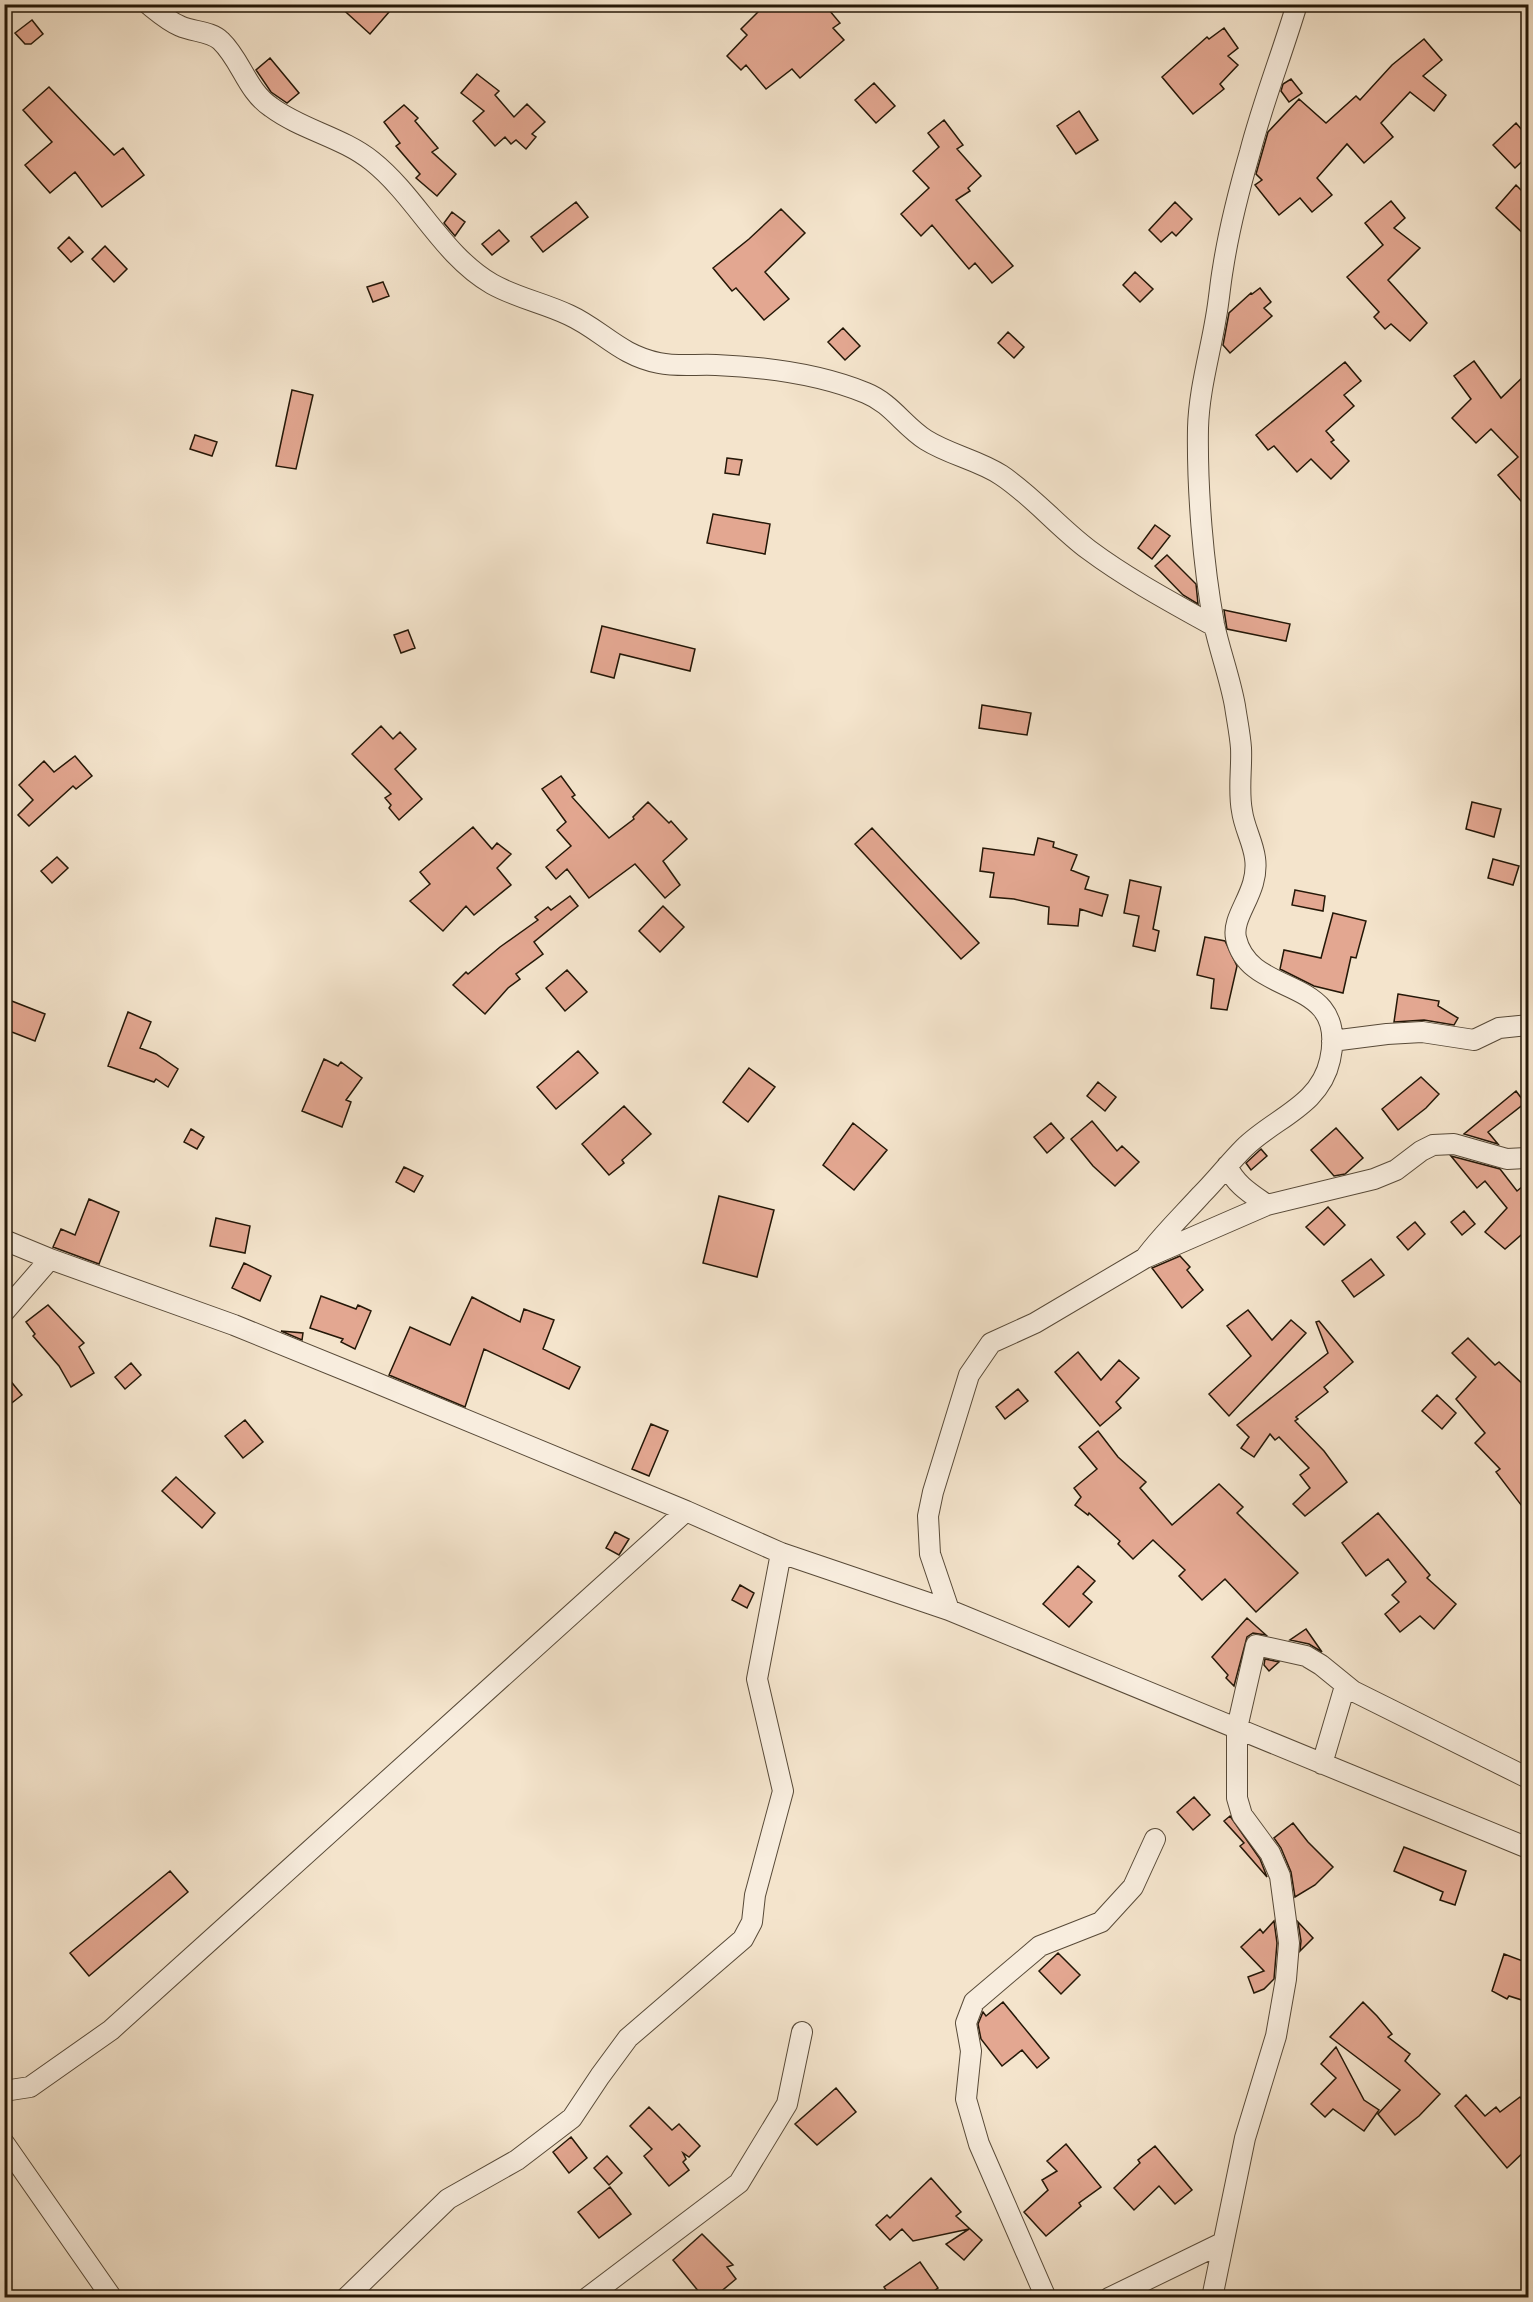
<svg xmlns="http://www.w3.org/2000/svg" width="1533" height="2302" font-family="'Old Standard TT',serif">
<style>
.building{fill:#e3a791;stroke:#241707;stroke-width:1.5}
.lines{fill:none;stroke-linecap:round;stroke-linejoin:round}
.minor-casing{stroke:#584a38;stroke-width:22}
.minor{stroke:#f8edde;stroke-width:20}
</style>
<rect width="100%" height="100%" fill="#f4e4cc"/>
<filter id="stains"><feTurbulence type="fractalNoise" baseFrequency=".00333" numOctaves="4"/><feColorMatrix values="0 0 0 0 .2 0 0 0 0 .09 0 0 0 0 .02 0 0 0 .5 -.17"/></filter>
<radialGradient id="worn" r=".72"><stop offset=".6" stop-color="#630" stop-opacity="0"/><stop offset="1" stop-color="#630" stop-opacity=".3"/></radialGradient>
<path class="building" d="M337,4H396L370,34Z
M766,4H824L840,23L833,28L844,40L800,78L792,69L766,89L746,65L741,70L727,56L747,35L741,29Z
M32,20L43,34L31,44H25L15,33Z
M1224,28L1238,48L1228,56L1238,65L1220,84L1224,89L1193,114L1162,77L1207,37L1209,39Z
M1424,39L1442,60L1423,76L1446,95L1434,111L1410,92L1381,123L1393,137L1364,163L1347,144L1317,178L1332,195L1312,212L1300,198L1279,215L1255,185L1262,180L1256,174L1268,132L1299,99L1326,123L1356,96L1360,100L1392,65Z
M270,58L299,93L287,103L271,92L256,70Z
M477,74L499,91L495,95L514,117L527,104L545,122L532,134L536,137L526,149L516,140L511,144L505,137L495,146L473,121L484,111L461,93Z
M1291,79L1302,93L1289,102L1281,91L1283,84Z
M874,83L895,106L876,123L855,100Z
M49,87L114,155L123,148L144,175L102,207L75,172L50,193L25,165L52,142L23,110Z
M404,105L418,118L415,121L438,148L432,152L456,174L437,196L416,178L420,174L396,146L400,143L384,122Z
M1079,111L1098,140L1076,154L1057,126Z
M944,120L963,145L957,149L981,176L968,188L970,191L956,200L1013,266L992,283L975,263L969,269L932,225L921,236L901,214L929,188L913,171L939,147L928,133Z
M1516,123L1528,137V156L1515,168L1493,145Z
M1516,185L1528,197V238L1496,208Z
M1391,201L1405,218L1394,228L1420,248L1388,280L1427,323L1410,341L1391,324L1385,329L1374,317L1379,312L1347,277L1383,245L1365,223Z
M576,202L588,217L543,252L531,237Z
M1175,202L1192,219L1176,236L1172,232L1161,242L1149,230Z
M781,209L805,233L765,272L789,299L764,320L736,288L732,291L713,268L749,239Z
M452,212L465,222L455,236L444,223Z
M499,230L509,241L492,255L482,244Z
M69,237L83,252L71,262L58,248Z
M105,246L127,269L114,282L92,259Z
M1135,272L1153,289L1140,302L1123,285Z
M383,282L389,296L373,302L367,287Z
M1260,288L1271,302L1264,308L1272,316L1230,353L1223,345L1229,313L1251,293L1252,294Z
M843,328L860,346L845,360L828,342Z
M1008,332L1024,347L1014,358L998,343Z
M1474,361L1501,398L1528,372V509L1498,475L1518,457L1491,429L1476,443L1452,418L1471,399L1454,376Z
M1345,362L1361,381L1344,395L1354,406L1326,431L1334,440L1331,442L1349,461L1331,479L1311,459L1297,472L1274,446L1268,450L1256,435Z
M292,390L313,395L296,469L276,466Z
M195,435L217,442L212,456L190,449Z
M727,458L742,460L739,475L725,473Z
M713,514L770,524L765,554L707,543Z
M1155,525L1170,536L1152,559L1138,548Z
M1167,555L1196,584L1198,604L1183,595L1155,566Z
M1224,610L1290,624L1286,641L1227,629Z
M602,626L695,649L690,671L620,654L614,678L591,672Z
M408,630L415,648L401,653L394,635Z
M982,705L1031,713L1027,735L979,728Z
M381,726L393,739L400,732L416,749L395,769L422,799L399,820L389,808L391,805L385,798L391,794L352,754Z
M75,756L92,776L76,789L73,786L29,826L18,815L33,800L19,785L44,761L54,772Z
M561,776L575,795L572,797L609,838L634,819L633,817L648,802L669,823L671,821L687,839L663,861L680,885L665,898L635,864L589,898L567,869L556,879L546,867L571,846L557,830L566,822L542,789Z
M1472,802L1501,809L1494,837L1466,829Z
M473,827L492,849L497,843L511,854L497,868L511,885L474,915L466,906L443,931L410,901L430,884L420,872Z
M872,828L979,943L961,959L855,844Z
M1038,838L1054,842L1053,847L1077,855L1071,870L1089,877L1085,889L1108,895L1102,916L1080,909L1078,926L1048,924L1049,907L1014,899L990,897L994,873L980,871L983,848L1034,855Z
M57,857L68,868L52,883L41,871Z
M1493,859L1519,866L1513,885L1488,878Z
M1130,880L1161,887L1153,929L1159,931L1155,951L1133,946L1139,916L1124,913Z
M1295,890L1325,896L1323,911L1292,905Z
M570,896L578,906L534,942L543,954L516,974L520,979L508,988L485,1014L453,985L466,972L468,974L500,947L538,920L535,917L548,907L551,910Z
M663,906L684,927L660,952L639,931Z
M1333,913L1366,921L1356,958L1351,957L1343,993L1314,986L1280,969L1284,950L1321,958Z
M1205,937L1225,941L1237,966L1227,1010L1211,1008L1214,979L1197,975Z
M567,970L587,992L565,1011L546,988Z
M1398,994L1439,1001L1438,1006L1458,1018L1454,1025L1424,1020L1394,1022Z
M4,998L45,1014L35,1041L4,1029Z
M128,1012L151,1022L140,1048L156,1054L178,1069L168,1087L156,1079L154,1082L108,1066Z
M578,1051L598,1073L556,1109L537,1087Z
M324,1059L338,1066L341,1062L362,1078L346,1100L351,1102L342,1127L302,1111Z
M749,1068L775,1087L748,1122L723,1102Z
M1421,1077L1439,1094L1426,1108L1398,1130L1382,1109Z
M1098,1082L1116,1097L1105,1111L1087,1096Z
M1516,1091L1525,1103L1488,1132L1498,1144L1464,1134Z
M624,1106L651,1134L622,1160L624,1163L609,1175L582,1144Z
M1092,1121L1117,1151L1122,1146L1139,1162L1115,1186L1093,1166L1071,1139Z
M853,1123L887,1150L854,1190L823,1165Z
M1051,1123L1064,1138L1047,1153L1034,1137Z
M1336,1128L1363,1158L1345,1174L1334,1176L1311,1150Z
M191,1129L204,1137L197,1149L184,1142Z
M1261,1149L1267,1156L1251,1170L1246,1163Z
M1451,1156L1500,1169L1517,1191L1528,1182V1229L1505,1249L1485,1232L1507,1208L1485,1181L1477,1188Z
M404,1167L423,1176L414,1192L396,1182Z
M719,1196L774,1210L757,1277L703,1263Z
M89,1199L119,1212L99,1264L53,1247L61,1229L75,1235Z
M1328,1207L1345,1225L1324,1245L1306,1227Z
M1464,1211L1475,1224L1462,1235L1451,1222Z
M216,1218L250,1226L245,1253L210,1246Z
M1415,1222L1425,1234L1408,1250L1397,1237Z
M1180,1256L1190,1267L1187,1270L1203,1290L1182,1308L1152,1268Z
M1371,1259L1384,1275L1354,1297L1342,1281Z
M244,1263L271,1276L260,1301L232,1288Z
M321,1296L356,1309L358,1305L371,1311L355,1349L341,1342L343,1339L310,1328Z
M472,1297L520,1322L524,1309L554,1320L543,1349L580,1367L569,1389L484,1349L465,1407L389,1375L410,1327L450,1345Z
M48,1305L84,1343L79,1347L94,1373L71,1387L59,1366L33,1336L35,1334L26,1322Z
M1248,1310L1272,1340L1291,1320L1306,1333L1229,1416L1209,1394L1251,1356L1227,1326Z
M1319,1321L1353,1362L1324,1387L1328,1392L1296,1417L1298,1419L1295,1421L1324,1451L1347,1482L1305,1516L1293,1504L1310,1488L1300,1475L1309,1468L1279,1437L1275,1440L1270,1434L1254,1457L1241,1448L1249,1437L1237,1425L1328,1353L1316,1322Z
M281,1331L303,1333L302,1340Z
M1468,1338L1495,1365L1499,1362L1528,1389V1514L1496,1472L1500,1469L1475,1443L1485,1433L1456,1399L1476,1377L1452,1353Z
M1078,1352L1101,1380L1119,1360L1139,1378L1116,1402L1121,1408L1100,1426L1055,1372Z
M131,1363L141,1375L125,1389L115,1377Z
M4,1373L22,1395L4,1409Z
M1018,1389L1028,1401L1005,1419L996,1407Z
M1437,1395L1456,1413L1442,1429L1422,1411Z
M245,1420L263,1442L243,1458L225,1436Z
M651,1424L668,1431L649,1476L632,1469Z
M1098,1431L1118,1457L1146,1482L1140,1488L1172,1525L1219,1484L1243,1507L1237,1513L1298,1573L1256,1612L1225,1579L1202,1600L1179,1576L1185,1570L1153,1540L1133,1559L1118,1544L1120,1541L1089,1513L1088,1515L1075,1505L1081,1497L1074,1488L1097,1469L1079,1447Z
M176,1477L215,1513L202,1528L162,1491Z
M1378,1513L1430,1575L1427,1578L1456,1604L1434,1629L1420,1616L1400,1632L1385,1614L1399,1602L1392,1595L1406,1582L1388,1559L1366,1576L1342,1543Z
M615,1532L629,1539L619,1555L606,1548Z
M1078,1566L1095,1581L1083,1594L1092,1602L1069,1627L1043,1604Z
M740,1585L754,1593L747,1608L732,1600Z
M1247,1618L1266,1635L1253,1633L1247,1637L1234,1686L1226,1678L1228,1675L1212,1657Z
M1306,1629L1322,1652L1309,1644L1290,1640Z
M1265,1659L1279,1662L1269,1671L1264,1665Z
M1194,1797L1210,1815L1193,1830L1177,1812Z
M1230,1816L1260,1859L1267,1877L1240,1846L1244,1843L1224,1821Z
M1293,1823L1308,1842L1333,1867L1315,1885L1295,1897L1291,1872L1281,1848L1274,1838Z
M1404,1847L1466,1871L1455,1905L1440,1900L1443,1892L1394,1871Z
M170,1871L188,1892L89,1976L70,1953Z
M1274,1921L1277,1943L1274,1979L1264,1989L1254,1993L1248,1977L1264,1971L1241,1947L1260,1929L1263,1933Z
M1298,1922L1313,1938L1300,1951L1301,1941Z
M1058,1953L1080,1975L1061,1994L1039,1971Z
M1504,1954L1528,1963V2002L1509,1996L1507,1999L1492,1991Z
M1003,2002L1049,2058L1037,2068L1022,2050L1002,2066L981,2039L978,2024L983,2012L986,2016Z
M1363,2002L1377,2016L1392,2034L1388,2037L1410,2054L1405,2061L1440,2094L1419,2116L1395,2135L1378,2114L1400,2090L1330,2037Z
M1336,2047L1364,2100L1379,2110L1364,2131L1333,2109L1325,2117L1311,2104L1336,2078L1321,2064Z
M836,2088L856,2112L817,2145L795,2124Z
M1466,2095L1485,2116L1496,2107L1500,2112L1520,2097L1528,2107V2148L1507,2168L1455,2106Z
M649,2107L672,2130L679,2124L700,2146L689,2157L683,2153L686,2159L683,2162L689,2170L669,2186L644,2156L652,2149L630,2126Z
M571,2137L587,2158L569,2173L553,2152Z
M1066,2144L1101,2187L1079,2203L1081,2206L1046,2236L1024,2212L1048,2190L1042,2180L1057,2171L1047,2161Z
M1155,2146L1192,2190L1175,2204L1159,2186L1134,2210L1114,2188L1140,2163L1138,2160Z
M607,2156L622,2173L609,2185L594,2168Z
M931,2178L961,2212L956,2216L982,2240L964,2260L946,2244L969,2229L913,2241L902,2229L890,2240L876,2225L887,2215L890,2218Z
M610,2187L631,2214L599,2238L578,2212Z
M702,2234L733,2265L727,2267L736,2279L713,2298H704L673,2260Z
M920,2262L938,2288L924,2298H891L884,2287Z"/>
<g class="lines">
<g class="minor-casing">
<path id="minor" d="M148,4C158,12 168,21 180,26C193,32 211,31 221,41C241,60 247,91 271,107C302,130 342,137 372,161C417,197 442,255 492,284C517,298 544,303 569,315C602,330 619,355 659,363C678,367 697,364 716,365C766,367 820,374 866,393C891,403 904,426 926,440C950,455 978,460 1001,475C1033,496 1058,527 1089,550C1128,579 1171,602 1214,626
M1332,1041L1387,1034L1422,1032L1474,1040L1499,1028L1528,1025
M1227,1166C1236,1185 1250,1193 1267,1205
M4,1240L50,1259L234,1325L367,1379L686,1511L781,1553L949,1610L1528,1848
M1145,1258C1162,1235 1182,1216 1201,1195C1216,1180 1229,1163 1244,1148C1274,1118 1320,1106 1330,1060C1349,973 1250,1000 1236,938C1231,915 1260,892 1255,858C1253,842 1244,827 1242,811C1238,790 1242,769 1241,748C1240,734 1237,720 1235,706C1230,678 1220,652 1214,624C1203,564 1197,489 1198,428C1199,390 1210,354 1216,317C1219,301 1220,285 1223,268C1229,229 1239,190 1250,152C1263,102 1282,54 1297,4
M4,1312L50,1259
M949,1610L930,1554L928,1516L933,1492L969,1375L991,1343L1035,1323L1145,1258L1267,1205L1374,1179L1396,1170L1421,1151L1433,1145L1454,1144L1507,1159L1528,1158
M1322,1764L1345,1686
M4,2091L30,2087L111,2030L686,1511
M4,2143L112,2298
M346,2298L448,2199L517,2160L572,2118L600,2076L628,2038L743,1939L752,1922L755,1895L783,1791L757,1679L781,1553
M587,2298L739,2183L787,2104L802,2032
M1046,2298L979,2144L966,2099L971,2051L966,2023L974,2002L1040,1946L1101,1922L1133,1887L1155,1839
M1109,2298L1222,2243
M1212,2298L1245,2138L1276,2036L1286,1979L1289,1943L1280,1876L1270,1853L1242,1815L1237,1798V1728L1256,1645L1306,1656L1321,1665L1353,1691L1528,1778"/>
</g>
<use href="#minor" class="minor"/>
</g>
<rect width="1533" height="2302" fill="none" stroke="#f4e4cc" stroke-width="24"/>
<rect x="6" y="6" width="1521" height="2290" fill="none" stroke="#241707" stroke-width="3"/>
<rect x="12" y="12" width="1509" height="2278" fill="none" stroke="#241707" stroke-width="1.5"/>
<rect width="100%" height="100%" filter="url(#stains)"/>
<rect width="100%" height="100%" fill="url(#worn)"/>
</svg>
